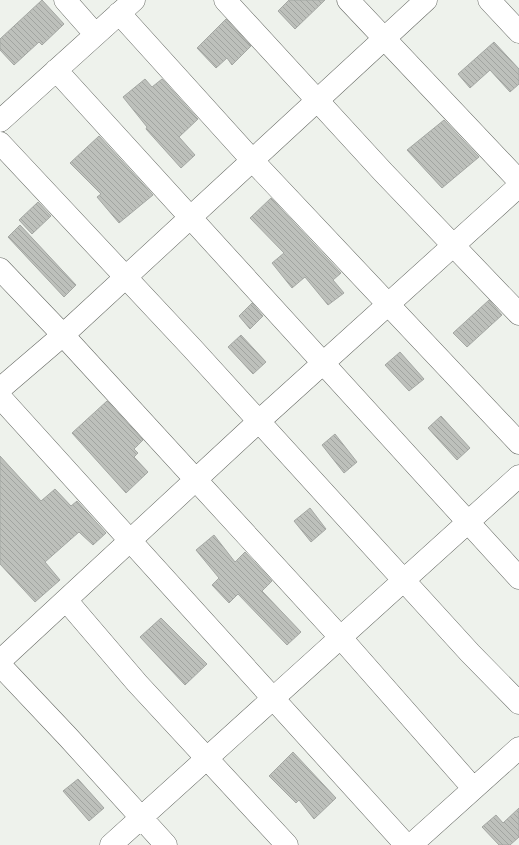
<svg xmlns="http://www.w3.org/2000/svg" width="519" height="845" font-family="'Archivo Narrow',sans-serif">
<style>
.building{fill:url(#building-back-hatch);stroke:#a4a7a3}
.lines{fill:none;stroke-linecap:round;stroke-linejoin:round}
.minor-casing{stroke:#666964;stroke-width:23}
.minor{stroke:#fff;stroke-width:22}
</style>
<defs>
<pattern id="building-back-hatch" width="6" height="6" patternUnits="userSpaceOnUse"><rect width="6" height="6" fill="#bdc0bb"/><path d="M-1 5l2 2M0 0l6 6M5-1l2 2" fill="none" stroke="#a1a4a0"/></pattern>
</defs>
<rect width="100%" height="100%" fill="#eef2ec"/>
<path class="building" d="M42,0L64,24L42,45L39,42L14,65L0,50V39Z
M289,0H325L295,29L278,11Z
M226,19L251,46L232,65L227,58L216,68L197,48Z
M494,42L519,69V84L510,92L490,70L470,88L458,74Z
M145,79L152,87L162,79L198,119L179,137L195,155L181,168L146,129L147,127L123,97Z
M444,120L479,157L442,188L407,150Z
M99,136L153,195L119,223L97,197L101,194L70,163Z
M271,198L341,273L333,280L344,293L328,305L305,277L292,288L272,263L284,253L250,218Z
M38,202L51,216L32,234L19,220Z
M20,225L76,285L64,297L8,237Z
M489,300L502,315L467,347L453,333Z
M252,303L263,316L250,329L239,316Z
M241,335L266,362L253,374L228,347Z
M400,352L424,379L409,391L385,365Z
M107,401L143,440L134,449L138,453L134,457L148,472L126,493L72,433Z
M441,416L470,448L457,460L428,428Z
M335,434L357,462L344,473L322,445Z
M0,456L41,501L55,489L71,506L77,501L106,533L93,545L79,532L45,562L60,580L35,602L0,564Z
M310,508L326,529L311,542L294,521Z
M214,535L235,562L245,552L272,581L262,591L301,632L287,645L238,594L229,603L212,585L219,578L196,550Z
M161,618L207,664L185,685L140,637Z
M293,752L336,798L314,819L299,800L296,803L269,776Z
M78,779L104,808L89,821L63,791Z
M519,808V837L510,845H499L482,827L496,815L503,823Z"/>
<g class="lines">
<g class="minor-casing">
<path id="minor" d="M65,0L95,34
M225,0L383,172L519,314
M348,0L519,181
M489,0L519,32
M119,13L252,160L519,443
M56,70L519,578
M0,121L134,0
M0,143L192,348L470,653L519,703
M0,269L63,335L341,638L473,788
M0,389L63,335L426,0
M0,397L406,845
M66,600L137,683L287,845
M0,661L258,422L519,186
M0,665L68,737L166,845
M111,845L519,476
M411,845L519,748"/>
</g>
<use href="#minor" class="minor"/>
</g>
</svg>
